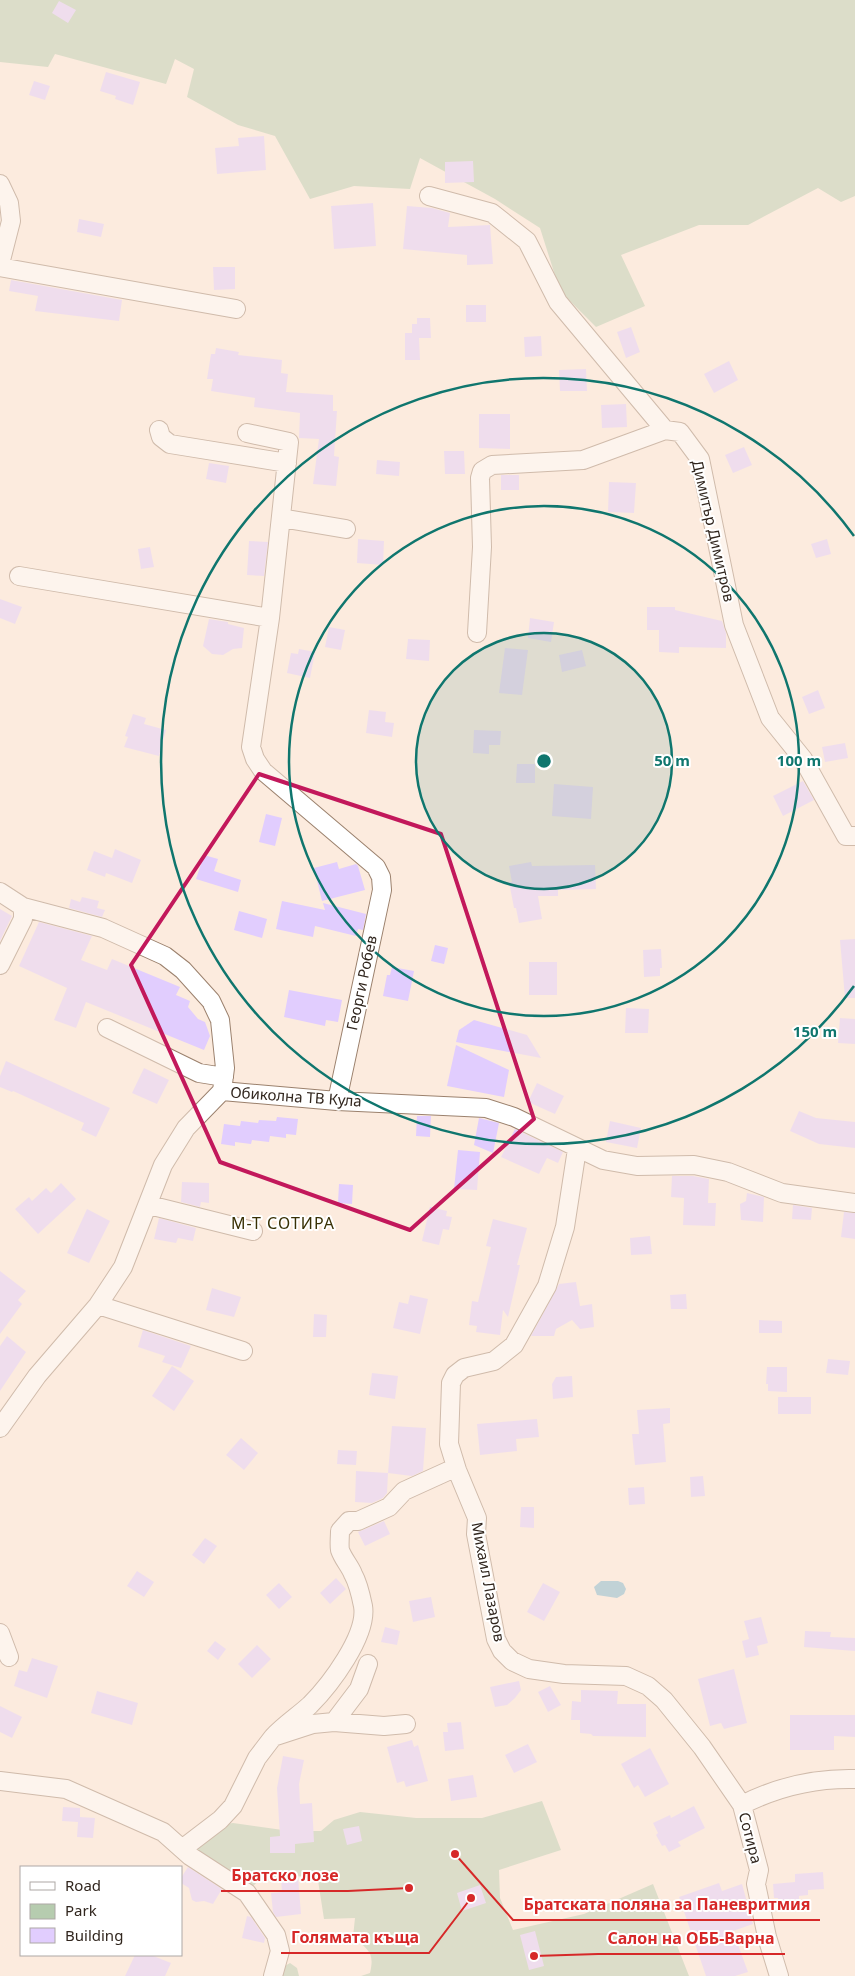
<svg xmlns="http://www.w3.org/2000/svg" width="855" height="1976" font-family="'Noto Sans',sans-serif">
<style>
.green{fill:#b6ccaf}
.water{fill:#7ab3cd}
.building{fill:#e1cdfe}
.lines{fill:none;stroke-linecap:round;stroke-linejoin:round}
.minor-casing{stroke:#9b816d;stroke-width:20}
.minor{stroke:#fff;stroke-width:18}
.marked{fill:none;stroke:#c2185b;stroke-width:4;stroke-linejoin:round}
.ring{fill:none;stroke:#0f766e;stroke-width:2.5}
.labels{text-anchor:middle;stroke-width:4;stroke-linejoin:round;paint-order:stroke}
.street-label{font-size:15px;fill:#31261e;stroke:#fff}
.neighbourhood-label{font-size:16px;letter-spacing:1px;fill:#383004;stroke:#fff}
.centre{fill:#0f766e;stroke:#fff;stroke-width:2.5}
.ring-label{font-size:15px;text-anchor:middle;font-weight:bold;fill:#0f766e;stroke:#fff;stroke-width:4;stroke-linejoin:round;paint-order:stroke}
.leader{fill:none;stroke:#d62828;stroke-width:2}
.callout-dot{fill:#d62828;stroke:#fff;stroke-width:2}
.callout-label{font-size:16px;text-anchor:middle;font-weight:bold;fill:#d62828;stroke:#fff;stroke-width:4;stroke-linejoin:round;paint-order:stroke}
</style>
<rect width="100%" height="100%" fill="#fcebde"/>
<path class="green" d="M0,0H855V196L841,202L818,188L748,225H699L621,255L645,306L596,327L560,291L540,228L495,199L420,158L410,189L354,186L310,199L275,136L238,125L187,97L194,69L175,59L166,84L55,54L48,67L0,62Z
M542,1801L561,1850L499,1870L500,1898L513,1930L584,1914L653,1884L689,1976H361L370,1973C375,1952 368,1950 353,1937L355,1918L324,1919L317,1874L257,1882L247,1893L190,1856L202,1836L220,1825L233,1823L290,1831H321L334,1820L360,1812L416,1818H482Z
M290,1963L297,1968L299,1976H276L278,1970Z"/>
<path class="water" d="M601,1581H618L623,1583L626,1589L624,1594L617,1598L597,1595L594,1587Z"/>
<path class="building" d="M59,1L76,10L68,23L52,13Z
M106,72L140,82L133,105L115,99L116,96L100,91Z
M34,81L50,86L45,100L29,95Z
M264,136L266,170L217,174L215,148L239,146L238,138Z
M473,161L474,182L445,183V162Z
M373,203L376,246L334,249L331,206Z
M407,206L432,208L450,213L448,227L490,225L493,264L467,265V255L403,249Z
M79,219L104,224L101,237L77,232Z
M213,267H235V289L214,290Z
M11,280L122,300L119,321L35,311L38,296L9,291Z
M466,305H486V322H466Z
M417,318H430L431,338H419L420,360H405V333H412V324H417Z
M631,327L640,352L626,358L617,332Z
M541,336L542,356L525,357L524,337Z
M216,348L239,352L238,355L282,360L281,373L288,374L286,392L333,395V411H337L334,456L339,457L336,486L313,484L319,439L299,438L300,413L254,407L255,398L211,391L213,379H207L211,354H215Z
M729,361L738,380L714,393L704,374Z
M586,369L587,391H560L559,370Z
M626,404L627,427L602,428L601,405Z
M479,414H510V449L479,448Z
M744,447L752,465L733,473L725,455Z
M444,451H464L465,474H445Z
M377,460L400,462L399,476L376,474Z
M209,463L229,466L226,483L206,479Z
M501,475H519V490H501Z
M609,482L636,483L634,513L608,512Z
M358,539L384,541L383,565L357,563Z
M827,539L831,554L816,558L811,544Z
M249,541L268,542L264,576L247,575Z
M150,547L154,567L141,569L138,549Z
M0,599L22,607L15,624L0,618Z
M647,607H675V610L722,621L726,633V648L679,647V653L659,652V630H647Z
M530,618L554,622L551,642L528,638Z
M209,619L228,622V624L244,628L242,648L233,649L223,655L212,654L203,646Z
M329,627L345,630L341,650L325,647Z
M408,639L430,640L429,661L406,659Z
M505,648L528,650L522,695L499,693Z
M299,649L315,652L310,678L287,673L291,653L298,654Z
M582,650L586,666L562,672L559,655Z
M818,690L825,708L809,714L802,697Z
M369,710L386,712L385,722L394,723L392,737L366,733Z
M133,714L146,718L144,724L166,730L159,756L124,747L128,737L125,736Z
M474,730L501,731L500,745H489V754L473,753Z
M845,743L848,758L825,762L822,747Z
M517,764H535V783H516Z
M803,781L814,800L783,816L773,796Z
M554,784L593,787L591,819L552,816Z
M266,814L282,818L275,846L259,842Z
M115,849L141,860L132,883L106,873L105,877L87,870L94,851L112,858Z
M204,855L218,859L214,871L241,880L238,892L196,879Z
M337,862L339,869L356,864L358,866L365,890L322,901L314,868Z
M531,862L532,866L595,865L596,889L558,890V896H538L542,919L519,923L516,908H514L509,882H512L509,866Z
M82,897L99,901L97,908L105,910L102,917L69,908L71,899L80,902Z
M282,901L325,910L323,903L366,914L363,930L358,929L356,936L315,926L313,937L276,929Z
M0,909L12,916L0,941Z
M239,911L267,919L262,938L234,930Z
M39,922L92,936L81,960L107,970L112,959L180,987L176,995L190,1001L188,1007L198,1019L205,1022L210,1036L204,1050L86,1002L76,1028L54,1020L67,988L19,966Z
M855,939V998H845L840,940Z
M435,945L448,948L444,964L431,961Z
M661,949L662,968H660V976L644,977L643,950Z
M529,962H557V995H529Z
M392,967L414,971L408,1001L383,996L387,975H390Z
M289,990L342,1000L338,1022L326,1020L325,1026L284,1017Z
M626,1008L649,1009L648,1033H625Z
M840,1018L855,1019V1044L838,1043Z
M474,1020L527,1035L541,1058L456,1042L459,1030Z
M456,1045L509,1070L504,1097L447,1086Z
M6,1061L110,1108L96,1137L81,1130L84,1123L13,1091L12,1092L0,1087V1076Z
M144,1068L169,1080L157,1104L132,1093Z
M537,1083L564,1096L555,1114L528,1102Z
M799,1111L816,1118L855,1122V1148L819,1144L790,1131Z
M417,1116H431L430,1137L416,1136Z
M277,1117L298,1119L296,1135L286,1134V1138L270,1136L269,1142L252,1140L251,1144L235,1142V1146L221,1144L224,1124L240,1126L241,1121L258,1123L259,1120L276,1121Z
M479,1118L499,1123L493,1153L474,1145Z
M610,1121L641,1128L637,1148L606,1142Z
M515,1129L563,1152L558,1163L547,1158L539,1174L501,1157Z
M458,1150L480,1152L477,1190L454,1189Z
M672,1176H693L709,1179L708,1203H716L715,1226L683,1225L684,1198L671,1197Z
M182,1182L209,1183V1203L201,1202L200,1207L181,1202Z
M61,1183L76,1199L38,1234L15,1209L29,1197L32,1201L46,1188L51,1193Z
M339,1184L353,1185L352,1204L338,1203Z
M747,1193L764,1197L763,1222L741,1220L740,1204L746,1201Z
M793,1205L812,1208L811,1220L792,1219Z
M430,1207L447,1211L446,1216L452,1217L449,1230L443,1229L439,1245L422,1241Z
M87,1209L110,1221L89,1263L67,1253Z
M844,1212L855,1213V1239L841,1237Z
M159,1218L196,1228L193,1241L178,1238L176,1243L154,1239Z
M493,1219L527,1228L517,1265H520L508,1317L503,1310L500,1335L476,1332L477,1326L469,1325L472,1301L478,1302L491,1247L486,1246Z
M650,1236L652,1254L631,1255L630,1238Z
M0,1271L26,1291L18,1300L22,1304L0,1334Z
M576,1282L580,1306L592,1304L594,1327L580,1329L572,1320L556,1329L554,1336H531L559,1284Z
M212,1288L241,1297L234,1317L206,1310Z
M686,1294L687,1309H671L670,1295Z
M410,1295L428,1299L420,1334L393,1328L399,1302L408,1304Z
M314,1314L327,1315L326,1337H313Z
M759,1320L782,1321V1333H759Z
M143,1330L191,1346L181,1368L162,1362L165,1356L138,1347Z
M7,1336L26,1352L0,1391V1346Z
M828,1359L850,1361L848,1375L826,1373Z
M172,1366L194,1381L174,1411L152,1396Z
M767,1367H787V1392L768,1391V1384H766Z
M372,1373L398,1376L395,1399L369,1395Z
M572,1376L573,1397L553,1399L552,1384L556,1377Z
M778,1397H811V1414H778Z
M670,1408V1423L663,1424L666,1462L635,1465L632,1434H639L637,1410Z
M537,1419L539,1437L516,1439L517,1451L480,1455L477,1424Z
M392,1426L426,1428L423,1471L412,1476L388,1473Z
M241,1438L258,1453L244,1470L226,1455Z
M338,1450L357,1451L356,1465L337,1464Z
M356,1471L388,1473L387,1493L383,1498L372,1503L355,1502Z
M703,1476L705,1496L691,1497L690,1477Z
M644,1487L645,1504L629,1505L628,1488Z
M521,1507H534V1528L520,1527Z
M384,1521L390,1534L365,1546L358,1532Z
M205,1538L217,1546L204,1564L192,1555Z
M137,1571L154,1582L144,1597L127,1586Z
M336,1578L346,1589L330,1604L320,1593Z
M279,1583L292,1597L279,1609L266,1595Z
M543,1583L560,1592L544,1621L527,1612Z
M431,1597L435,1617L413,1622L409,1601Z
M761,1617L768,1643L757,1646L759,1655L746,1658L742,1641L749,1639L744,1621Z
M385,1627L400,1631L397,1645L381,1642Z
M805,1631L831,1632L830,1637L855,1638V1651L804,1647Z
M215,1641L226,1649L218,1660L207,1651Z
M257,1645L271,1659L252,1678L238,1664Z
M32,1658L58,1666L47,1698L14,1686L19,1670L27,1672Z
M734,1669L747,1723L724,1729L721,1723L710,1726L698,1679Z
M519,1681L521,1690L515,1698L507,1705L495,1707L490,1687Z
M550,1686L561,1705L548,1712L538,1692Z
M581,1690L618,1691L617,1704H646V1737L593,1736L591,1734L580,1733V1720H571L572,1701L581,1702Z
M97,1691L138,1703L132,1725L91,1713Z
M0,1706L22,1717L12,1738L0,1732Z
M790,1715H855V1737L834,1736V1750H790Z
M461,1722L464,1749L445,1751L443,1732H448L447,1723Z
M412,1740L414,1747L418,1745L428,1781L406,1787L404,1781L397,1783L387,1747Z
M528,1744L537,1762L514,1773L505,1755Z
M650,1748L669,1784L645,1797L638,1785L634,1788L621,1764Z
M283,1756L304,1760L299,1784L300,1804L312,1803L314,1842L295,1844V1853H270V1837L280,1836L277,1788Z
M473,1775L477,1797L451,1801L448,1779Z
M694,1806L705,1828L678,1842L681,1846L669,1852L665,1845L662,1846L656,1835L658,1833L653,1823L670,1815L671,1818Z
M63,1807L80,1808V1817L95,1818L93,1838L77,1837L78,1822L62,1821Z
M359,1826L362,1841L347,1845L343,1829Z
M188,1867L222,1889L213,1904L204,1901L196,1902L192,1900L189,1888L181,1883V1878Z
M823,1872L824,1889L808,1890V1895L799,1896V1902L778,1904V1898H774L773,1884L795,1882V1874Z
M298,1877L301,1914L276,1917L273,1912L271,1893L282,1892L281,1879Z
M719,1883L722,1891L742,1884L753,1924L733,1931L748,1972L735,1976H706L679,1897Z
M480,1885L486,1903L462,1911L457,1893Z
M247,1916L251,1917L265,1938L264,1943L242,1938Z
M535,1931L544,1966L529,1970L520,1935Z
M135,1955H151L171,1963L165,1976H125Z"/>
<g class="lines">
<g class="minor-casing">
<path id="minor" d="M0,184L9,203L11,221L0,264
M429,196L492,213L527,241L558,302L665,430L680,432L700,459L734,625L770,718L803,759L846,836H855
M0,267L236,309
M159,430L161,437L170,444L287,463
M247,433L289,442L270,618L251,747L255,759L263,771L376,867L381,877L382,890L337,1101
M281,518L346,529
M19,576L270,618
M477,633L482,547L480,478L482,471L492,465L583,460L665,430
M0,892L23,907L103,928L165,956L183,970L211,1001L220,1020L225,1068L222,1091L337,1101L486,1108L514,1117L603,1160L637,1166L694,1165L728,1172L782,1193L855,1203
M0,965L23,919V907
M107,1028L199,1073L224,1077
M577,1149L565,1227L547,1286L514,1345L494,1361L464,1368L455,1375L451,1383L449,1444L457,1470L477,1518L476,1534L496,1639L502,1651L512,1661L529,1669L564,1674L626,1676L648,1686L664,1700L702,1747L742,1805L759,1870L756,1884L767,1937L779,1976
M149,1205L253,1231
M98,1305L243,1351
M0,1428L37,1376L98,1305L123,1267L163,1165L186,1128L222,1091
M0,1633L9,1657
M334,1722L359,1689L368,1664
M273,1737C284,1725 298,1716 310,1705C330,1685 368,1635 363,1606C361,1596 358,1583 353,1574C350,1566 343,1559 340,1550C339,1545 340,1537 340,1531L349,1521H358L389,1507L404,1491L448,1471L457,1470
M0,1781L66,1789L163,1832L190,1856L247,1893L276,1935L280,1951L273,1976
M742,1805C777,1787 815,1778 855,1779
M182,1849L220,1820L233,1806L257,1758L273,1737L313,1724L334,1722L384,1726L406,1724"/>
</g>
<use href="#minor" class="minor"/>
</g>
<path d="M0 0H855V1976H0ZM259,774L441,834L534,1119L410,1230L220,1162L131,965Z" fill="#fcebde" fill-opacity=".55" fill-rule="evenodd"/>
<path class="marked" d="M259,774L441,834L534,1119L410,1230L220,1162L131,965Z"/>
<circle cx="544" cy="761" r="128" fill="#0f766e" fill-opacity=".12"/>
<g class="ring">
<circle cx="544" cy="761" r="128"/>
<circle cx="544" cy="761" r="255"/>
<path d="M854 986A383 383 0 1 1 854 536"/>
</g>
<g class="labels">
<g class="street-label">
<text transform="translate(713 531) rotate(77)" y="5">Димитър Димитров</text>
<text transform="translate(362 983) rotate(-78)" y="5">Георги Робев</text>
<text transform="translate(296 1097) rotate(4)" y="5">Обиколна ТВ Кула</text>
<text transform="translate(488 1582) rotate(79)" y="5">Михаил Лазаров</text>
<text transform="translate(750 1838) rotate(75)" y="5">Сотира</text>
</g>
<g class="neighbourhood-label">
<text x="283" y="1229">М-Т СОТИРА</text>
</g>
</g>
<circle cx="544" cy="761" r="8" class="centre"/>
<g class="ring-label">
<text x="672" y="766">50 m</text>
<text x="799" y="766">100 m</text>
<text x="815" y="1037">150 m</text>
</g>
<path class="leader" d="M409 1888L348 1891H221M455 1854L513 1920H820M471 1898L429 1953H281M534 1956L598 1954H785"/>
<g class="callout-dot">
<circle cx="409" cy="1888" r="5"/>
<circle cx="455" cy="1854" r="5"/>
<circle cx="471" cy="1898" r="5"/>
<circle cx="534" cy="1956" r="5"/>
</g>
<g class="callout-label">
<text x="285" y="1881">Братско лозе</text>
<text x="667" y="1910">Братската поляна за Паневритмия</text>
<text x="355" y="1943">Голямата къща</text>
<text x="691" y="1944">Салон на ОББ-Варна</text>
</g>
<rect x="20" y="1866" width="162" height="90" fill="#ffffff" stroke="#ada8a5"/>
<rect x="30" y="1882" width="25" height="8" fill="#ffffff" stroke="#ada8a5"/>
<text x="65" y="1891" font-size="15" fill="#31261e">Road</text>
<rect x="30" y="1904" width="25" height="15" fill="#b6ccaf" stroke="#ada8a5"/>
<text x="65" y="1916" font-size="15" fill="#31261e">Park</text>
<rect x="30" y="1928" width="25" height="15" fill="#e1cdfe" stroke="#ada8a5"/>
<text x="65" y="1941" font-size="15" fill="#31261e">Building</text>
</svg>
